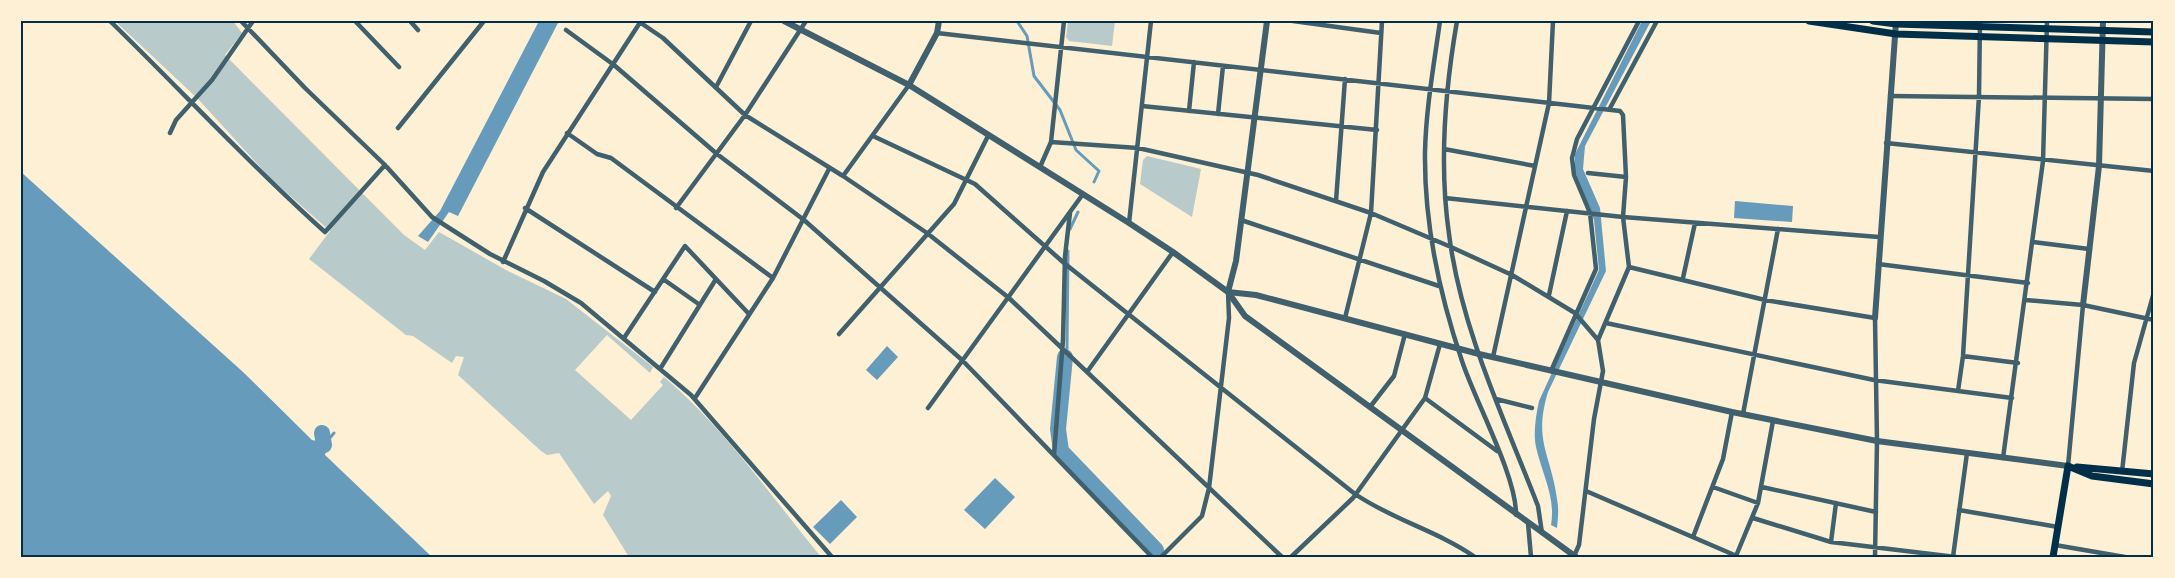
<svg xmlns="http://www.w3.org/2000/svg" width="2175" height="578" font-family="'Libre Baskerville',serif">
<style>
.green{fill:#b9caca}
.water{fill:#669bbc}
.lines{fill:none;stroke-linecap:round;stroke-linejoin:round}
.stream{stroke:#669bbc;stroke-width:3}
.river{stroke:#669bbc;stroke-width:16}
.minor{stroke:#3f606c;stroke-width:4.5}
.tertiary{stroke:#3f606c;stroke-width:6}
.secondary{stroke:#003049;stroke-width:7}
.neatline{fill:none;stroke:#003049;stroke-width:2}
</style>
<rect width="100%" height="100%" fill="#fdf0d5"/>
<path class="green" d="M115,21H233L242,33L225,55L404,235L425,250L439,232L506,270L566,299L653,367L650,373L607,335L575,370L631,420L663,385L660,382L664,377C724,428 771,496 821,557H629L603,515L611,496L608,491L594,504L559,453L547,455L541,451L458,375L464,357L456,356L452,363L413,336L406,335L309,259L330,231L271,179L198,99Z
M1068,21H1115L1112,46L1069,41L1066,37Z
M1147,156L1201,169L1192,217L1140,184L1143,160Z"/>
<path class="water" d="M539,21H559L458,216L449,212L428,242L418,236L440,211Z
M1642,21H1651L1585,146L1583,169L1600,208L1606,271L1548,392C1533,441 1551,454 1557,499C1559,508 1558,518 1557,528L1551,525C1556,497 1542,474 1536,447C1533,433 1536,415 1539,401L1599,270L1594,220L1575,172V154Z
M21,172L243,372L312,440L322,442L326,449L325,455L432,557H21Z
M1735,201L1793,206L1792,222L1734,218Z
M887,346L898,357L877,380L866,370Z
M995,478L1015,497L985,529L964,510Z
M841,500L857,517L830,544L813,527Z"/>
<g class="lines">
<path class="stream" d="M1017,21L1027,36L1034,76L1060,110L1076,150L1099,171L1094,182
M1070,229L1078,212
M1067,349L1068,251
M324,445L334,433"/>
<path class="river" d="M1065,357L1058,429L1061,451L1156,550
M322,433L324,445"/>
<path class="minor" d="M110,21C182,91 250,165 325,232L385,165
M241,21L305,88L385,165L432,217L490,254L544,281L581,303L691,395L832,557
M355,21L399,67
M410,21L418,30
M638,21L663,38L745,115L843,176L927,233L1009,298L1282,557
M1293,21L1381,33
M1440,21C1434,64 1426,108 1425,152C1424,224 1439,293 1462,361C1475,401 1517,477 1516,515
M1457,21C1445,90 1439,165 1449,234C1461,329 1504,418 1538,506L1542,533
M566,30L614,65L717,154L804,220L962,360L1152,557
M937,33L1620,111L1623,115L1626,177L1623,217L1629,267L1598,340
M716,87L751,21
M1890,96L2154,99
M1142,106L1377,130
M1610,108L1657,21
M1189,111L1194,62
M1218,114L1223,66
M398,128L484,21
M170,133L176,120L212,80L253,21
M567,133L597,154L611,158L773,278
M873,136L975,184L1064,263L1355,494C1393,520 1438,531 1475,557
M1051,142L1138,148L1258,175L1371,213L1451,247L1512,275L1575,313L1598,340L1603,371L1594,419L1579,545L1574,556
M1886,143L2154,171
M1444,149L1535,166
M1040,167L1051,142L1064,21
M1588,173L1626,177
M843,176L909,85
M1445,198L1623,217L1879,237
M1336,201L1345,79
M525,208L655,292
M676,208L745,115L806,21
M1241,220L1439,286
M1129,223L1151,21
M2033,242L2089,249
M503,262L543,172L641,21
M1878,264L2028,283
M1629,267L1765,300L1875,318L1877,441L1875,557
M1683,278L1695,223
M663,279L700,305
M1549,295L1567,211
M2026,300L2083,305L2154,320
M1345,318L1371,213L1382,21
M1606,323L1874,380L1958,391L1963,356L1979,96L1980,21
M839,334L954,204L988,136
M624,338L685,246L749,314
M1963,356L2018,363
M1493,357L1549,103L1553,21
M660,369L716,279
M1551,371L1596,269L1590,213L1574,175L1572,158L1577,139L1639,21
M1087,372L1173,252
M1958,391L2012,398
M695,398L773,278L829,169
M1425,398L1497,451
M1496,399L1532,408
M1370,407L1394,376L1405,334
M928,408L1083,194
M1743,414L1778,229
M1054,455L1063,340L1065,256L1070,213
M2003,458L2043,161L2047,21
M2068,466L2083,305
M2122,472L2134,363L2154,292
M1713,487L1758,503
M1762,487L1876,512
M1586,491L1739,557
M1959,510L2058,527
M1753,518L1831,542L1956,557
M1528,523L1531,557
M1693,537L1723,459L1732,412
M1831,542L1836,503
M2055,545L2125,557
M1736,556L1758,503L1773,421
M1161,557L1202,516L1209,488L1229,318L1228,292
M1291,557L1353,498L1425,398L1440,344
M1953,557L1967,453"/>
<path class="tertiary" d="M784,21L909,85L1129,223L1173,252L1228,292L1245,316L1576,557
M1267,21L1236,261L1228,292L1256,295L1479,354L1732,412L1877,441L2068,466
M909,85L937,33L939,21
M2083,305L2099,166L2103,21
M1875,318L1896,22"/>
<path class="secondary" d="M1809,21L1896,34L2154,42
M1873,21L1896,24L2154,32
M2068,466L2092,476L2154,484
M2077,467L2154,474
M2053,557L2068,466"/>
</g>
<rect width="2175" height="578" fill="none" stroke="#fdf0d5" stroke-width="45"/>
<rect x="22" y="22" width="2130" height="534" class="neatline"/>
</svg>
